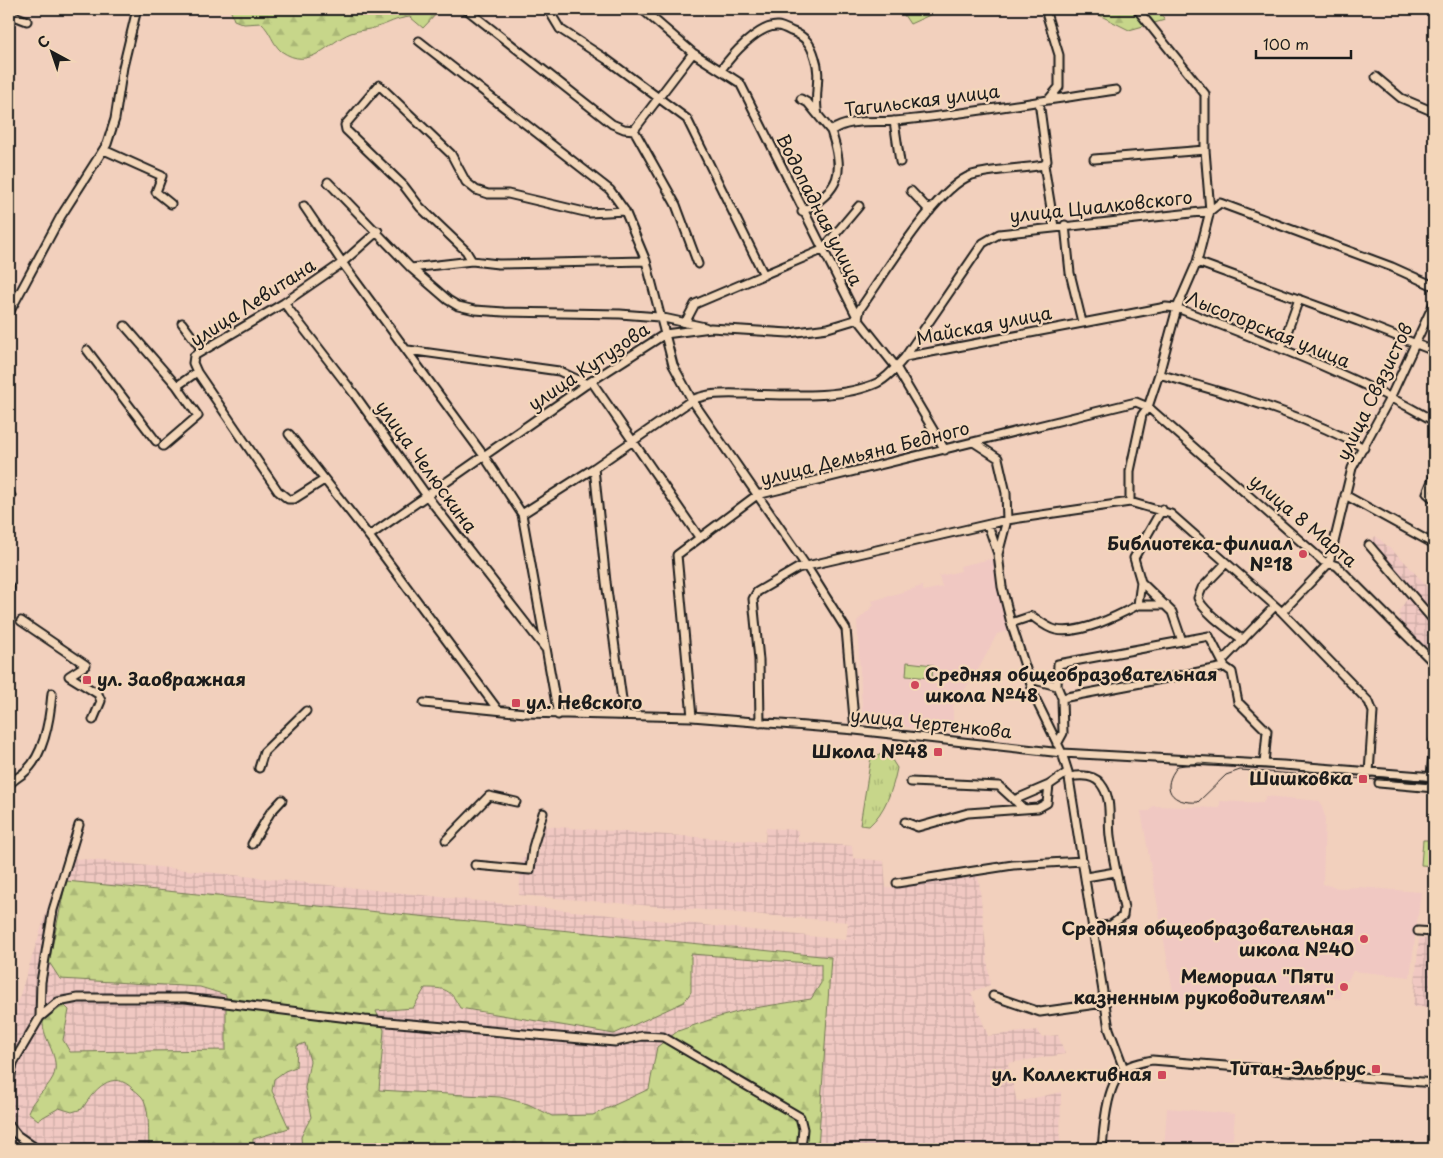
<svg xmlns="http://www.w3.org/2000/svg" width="1443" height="1158" font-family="'Playpen Sans',sans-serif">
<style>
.built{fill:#f0c8c2}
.industrial{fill:url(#industrial-grid)}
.grass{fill:url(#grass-tufts);stroke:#727953}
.forest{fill:url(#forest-firs);stroke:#727953;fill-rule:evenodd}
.garden{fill:#c7d68a;stroke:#727953}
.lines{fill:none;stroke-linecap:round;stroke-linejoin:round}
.minor-casing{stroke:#1c1c1c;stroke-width:11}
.minor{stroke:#f3d6b9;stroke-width:7}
.tram{stroke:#1c1c1c;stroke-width:1}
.poi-dot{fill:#d1495b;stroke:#f3d6b9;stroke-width:2}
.labels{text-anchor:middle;stroke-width:4.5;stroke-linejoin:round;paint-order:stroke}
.street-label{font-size:18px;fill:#1c1c1c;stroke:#f3d6b9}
.poi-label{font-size:18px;font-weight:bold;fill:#1c1c1c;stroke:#f3d6b9;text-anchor:end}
</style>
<defs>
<pattern id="industrial-grid" width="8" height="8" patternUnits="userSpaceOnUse" patternTransform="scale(1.25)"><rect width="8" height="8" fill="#f0c8c2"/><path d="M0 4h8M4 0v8" fill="none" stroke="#cdaba6"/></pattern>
<pattern id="grass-tufts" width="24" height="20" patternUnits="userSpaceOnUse" patternTransform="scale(1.25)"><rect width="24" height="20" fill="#c7d68a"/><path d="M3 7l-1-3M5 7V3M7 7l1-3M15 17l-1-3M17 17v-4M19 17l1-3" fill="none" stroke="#aab776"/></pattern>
<pattern id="forest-firs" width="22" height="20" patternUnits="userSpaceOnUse" patternTransform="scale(1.25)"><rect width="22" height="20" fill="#c7d68a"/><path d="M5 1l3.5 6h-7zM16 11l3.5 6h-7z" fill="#aab776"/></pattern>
</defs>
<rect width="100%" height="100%" fill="#f2d0bd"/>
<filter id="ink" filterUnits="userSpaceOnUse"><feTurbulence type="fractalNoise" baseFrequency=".02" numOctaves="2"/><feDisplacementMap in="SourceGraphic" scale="10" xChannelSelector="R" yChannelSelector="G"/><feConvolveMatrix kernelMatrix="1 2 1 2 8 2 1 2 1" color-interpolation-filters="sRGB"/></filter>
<g filter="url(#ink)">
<path class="built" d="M995,558L1012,630L997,634L977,672L953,706V729L938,730L863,723L857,621L874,605L872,601L922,586L924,591L942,587L939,576L961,571L960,566Z
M1266,796L1320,801L1325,816L1323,884L1339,888L1358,887L1421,892L1410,977L1353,971L1341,993L1340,999L1318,995L1316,1008L1184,1003L1173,992L1141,811H1149L1153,806L1220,808V801L1263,803Z
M1167,1108L1235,1114L1232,1149H1164Z"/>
<path class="industrial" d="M1376,536L1406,563L1434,595V658L1400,622L1399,611L1407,599L1366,544Z
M543,826L765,842L766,828L798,830V842L852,846L853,858L884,861L886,888L978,872L990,985L971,992L988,1036L1038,1030L1041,1037L1058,1035L1065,1054L1008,1063L1017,1102L1061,1092L1060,1149H9V1029L64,857L846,940L848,922L519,895L522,858H538Z
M1419,938L1434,939V1007H1413Z"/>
<path class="grass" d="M883,754L892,760L897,768C893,789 885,812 869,826L860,825L871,757Z"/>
<path class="forest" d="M230,9H441L423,28L410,17C393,19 391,23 377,27C369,30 359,30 351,33C327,42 311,72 281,51C272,43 271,32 261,23L244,24L234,20Z
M900,9H943L910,24Z
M1087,9H1158L1165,20L1129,30Z
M66,881L831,957L818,1149H302L301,1137L311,1117L305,1088L310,1061L305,1043L297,1046L296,1067L285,1071L274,1079L272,1091L289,1128L253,1139V1149L149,1147C148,1133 150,1114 144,1100C142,1096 137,1092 133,1089C112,1068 94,1090 82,1109L72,1112L59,1108L38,1120L28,1112C33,1098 46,1091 53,1077C62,1058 42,1039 43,1021L64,1005L69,1010L63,1040L70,1052L226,1050V995L200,987L60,979L49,962ZM691,954L821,964V983L811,999L748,1009L712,1019L678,1031L657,1047L649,1089L593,1115L552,1116L528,1104L500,1097L379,1090L384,1030L376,1011L413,1008L425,988C446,988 450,989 460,1008L614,1034L684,1002L691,992Z"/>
<path class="garden" d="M907,662L933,665L932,678L906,676Z
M1423,840H1434V866L1421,865Z"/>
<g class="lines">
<g class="minor-casing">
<path id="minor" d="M466,9L612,124L624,129L634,130L693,53
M548,9L560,29L606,59L687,119L764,275
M642,9L693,53L740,83L858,319L896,367L945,450
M9,14L27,21
M1047,16L1059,55V87L1049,99
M419,41L610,190L625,211L646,261L673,365L692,400L807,567L846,629L855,730
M721,70C731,56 757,26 777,26C781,26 787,29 791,31C805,36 811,44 815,58C822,77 813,96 818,115
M1376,77L1401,98L1434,112
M801,99L808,103L831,131
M894,121L900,162
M634,130L676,205L698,264
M104,150L162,176L156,192L171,204
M1094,159L1205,150
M1044,165L1054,227
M328,182L411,268L448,300L458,306L475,310L504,312L620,314L659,317L705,327
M911,191L930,211
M304,206L346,268L484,456L522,514L558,715
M625,211L589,213L508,194H488L476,190L466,182L451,154L379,85L345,125L346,130L404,186L420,207L466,251L472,261L498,264L646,261
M802,212C841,189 845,173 831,131C849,118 875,123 895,121C969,114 1042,100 1116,90
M1065,225L1070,273L1082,322
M1197,262L1358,321L1434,351
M411,268L472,261
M284,303L355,395L427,496L545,648
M9,313L61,216L107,144L115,119L123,67L137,9
M182,323L202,350
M685,323L695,304L822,250L859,206
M125,326L177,386L198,416L163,446
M1281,349L1299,299
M87,350L156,441
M408,350L559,371L587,384
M905,357L983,243L999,234L1210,211L1220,203L1392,267L1434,286
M1159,374C1229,395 1300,412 1364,448
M592,382L699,537
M177,386L197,372
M289,434L369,536L498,710
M975,443L998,458L1006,493L1007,520L998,554
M594,468L606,582L624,714
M1434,476L1427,493L1434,499
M324,480L294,499H288L278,491L197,372L193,363L194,356L284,303L342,263L378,231
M1345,495L1434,544
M9,501L11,496
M1130,502V471L1142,415L1148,407L1159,374L1177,308L1197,262L1210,211L1205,150V94L1137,9
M1162,509L1134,558L1141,582L1172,612L1182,641
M522,514L594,468L692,400C711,392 729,394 748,394C787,395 842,399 877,383C888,378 897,366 905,357L1166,307L1177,308C1264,342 1353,374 1434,421
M988,525L998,554L1002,587L1011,623L1036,700L1062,753L1068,772L1109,1029L1124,1069
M369,536L587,384L665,334L711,328L789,333L828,328L858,319L860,309C883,277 936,187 972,175C994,169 1021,169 1044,165L1047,161L1039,101
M1369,545L1434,621
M1226,563L1202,588L1198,598C1202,611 1231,631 1243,640
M9,586L10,588
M1138,605H1166
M1282,612L1329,563L1352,468L1391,396L1434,303
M21,621L86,665L69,676L98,694L101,701L93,720
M1011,623L1032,616C1039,621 1047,628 1056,630C1080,635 1117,616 1138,605L1141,582
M1222,661L1275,606
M1225,667L1232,672L1238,702L1267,731L1264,764
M1031,679L1057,686L1062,698L1225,667L1209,636L1058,664L1057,686
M424,703L525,713L692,717L855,730L1062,753L1283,765L1434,777
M692,717L677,555L757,495L1136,402L1148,407L1307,547L1323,561L1337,566L1434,663
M760,723L759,660L753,599L757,592L798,568L1007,520L1130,502L1171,514L1282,612L1369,702L1373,712L1369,773
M1057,744L1063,733L1062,698
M259,768L264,752L306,711
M1069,777C1081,775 1096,774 1103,787C1112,801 1108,820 1110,836C1113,861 1119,884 1124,908L1123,916L1111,925L1093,927
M1431,777L1434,741
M911,782L999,786L1024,809
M1379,783L1434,788
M9,785C14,779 21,776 27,770C45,752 50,718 52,693
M1014,800L1049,785
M905,822L918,827L968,813L1038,808L1047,803L1049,785L1068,772
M446,840L489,796L516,802
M252,844L270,813L282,800
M475,865L530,870L533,847L543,813
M1086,877L1115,872
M897,883L1013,865L1083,861
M1418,931L1434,932
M993,996L1040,1012L1104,1003
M40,1017L41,982L53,910L79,825
M9,1086L13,1063L40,1017L58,1002L78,998H185L365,1020L615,1042L642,1036L663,1037L800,1117L803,1129L801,1149
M9,1125L17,1135L37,1149
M82,1149H107
M1102,1149C1104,1127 1106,1082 1126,1068C1134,1063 1143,1062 1152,1060L1434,1083"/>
</g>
<use href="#minor" class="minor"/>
<path class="tram" d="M1434,781L1199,763L1178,766C1159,789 1172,804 1198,802L1226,775L1240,770L1434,784"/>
</g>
</g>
<g class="poi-dot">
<circle cx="1303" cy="554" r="5"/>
<rect x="82" y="675" width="10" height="10" rx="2.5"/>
<circle cx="915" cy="685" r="5"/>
<rect x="511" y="698" width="10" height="10" rx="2.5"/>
<rect x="933" y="747" width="10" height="10" rx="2.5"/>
<rect x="1358" y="774" width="10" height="10" rx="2.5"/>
<circle cx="1364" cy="939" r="5"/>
<circle cx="1344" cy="987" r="5"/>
<rect x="1371" y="1064" width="10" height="10" rx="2.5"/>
<rect x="1157" y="1070" width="10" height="10" rx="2.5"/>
</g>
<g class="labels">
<g class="street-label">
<text transform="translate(922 101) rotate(-7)" y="6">Тагильская улица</text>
<text transform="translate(1101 207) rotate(-6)" y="6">улица Циалковского</text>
<text transform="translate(819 210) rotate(63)" y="6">Водопадная улица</text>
<text transform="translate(253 303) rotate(-33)" y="6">улица Левитана</text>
<text transform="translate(984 326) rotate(-11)" y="6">Майская улица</text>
<text transform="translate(1268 330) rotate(22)" y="6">Лысогорская улица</text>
<text transform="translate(589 367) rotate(-34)" y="6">улица Кутузова</text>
<text transform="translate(1375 392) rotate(-64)" y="6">улица Связистов</text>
<text transform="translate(865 454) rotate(-14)" y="6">улица Демьяна Бедного</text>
<text transform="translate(426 467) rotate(54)" y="6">улица Челюскина</text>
<text transform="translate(1303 521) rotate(40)" y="6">улица 8 Марта</text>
<text transform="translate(931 724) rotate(6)" y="6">улица Чертенкова</text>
</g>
<g class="poi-label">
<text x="1293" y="550">Библиотека-филиал<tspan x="1293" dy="21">№18</tspan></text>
<text x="925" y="681" text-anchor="start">Средняя общеобразовательная<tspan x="925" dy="21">школа №48</tspan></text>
<text x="97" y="686" text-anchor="start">ул. Заовражная</text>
<text x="526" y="709" text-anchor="start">ул. Невского</text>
<text x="928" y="758">Школа №48</text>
<text x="1353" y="785">Шишковка</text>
<text x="1354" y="935">Средняя общеобразовательная<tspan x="1354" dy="21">школа №40</tspan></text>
<text x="1334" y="983">Мемориал "Пяти<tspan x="1334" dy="21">казненным руководителям"</tspan></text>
<text x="1366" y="1075">Титан-Эльбрус</text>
<text x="1152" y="1081">ул. Коллективная</text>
</g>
</g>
<rect width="1443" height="1158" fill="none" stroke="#f3d6b9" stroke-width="30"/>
<rect x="15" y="15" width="1413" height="1128" fill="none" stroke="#1c1c1c" stroke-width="2" filter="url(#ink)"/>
<g transform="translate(52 52) rotate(320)" stroke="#f3d6b9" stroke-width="4" paint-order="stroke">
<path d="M0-4L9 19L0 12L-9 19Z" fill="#1c1c1c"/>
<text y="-8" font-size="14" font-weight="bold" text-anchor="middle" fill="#1c1c1c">С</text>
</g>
<path d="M1256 50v8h95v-8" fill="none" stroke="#1c1c1c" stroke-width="2.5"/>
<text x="1263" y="50" font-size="15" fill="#1c1c1c" stroke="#f3d6b9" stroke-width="4" paint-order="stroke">100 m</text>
</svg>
